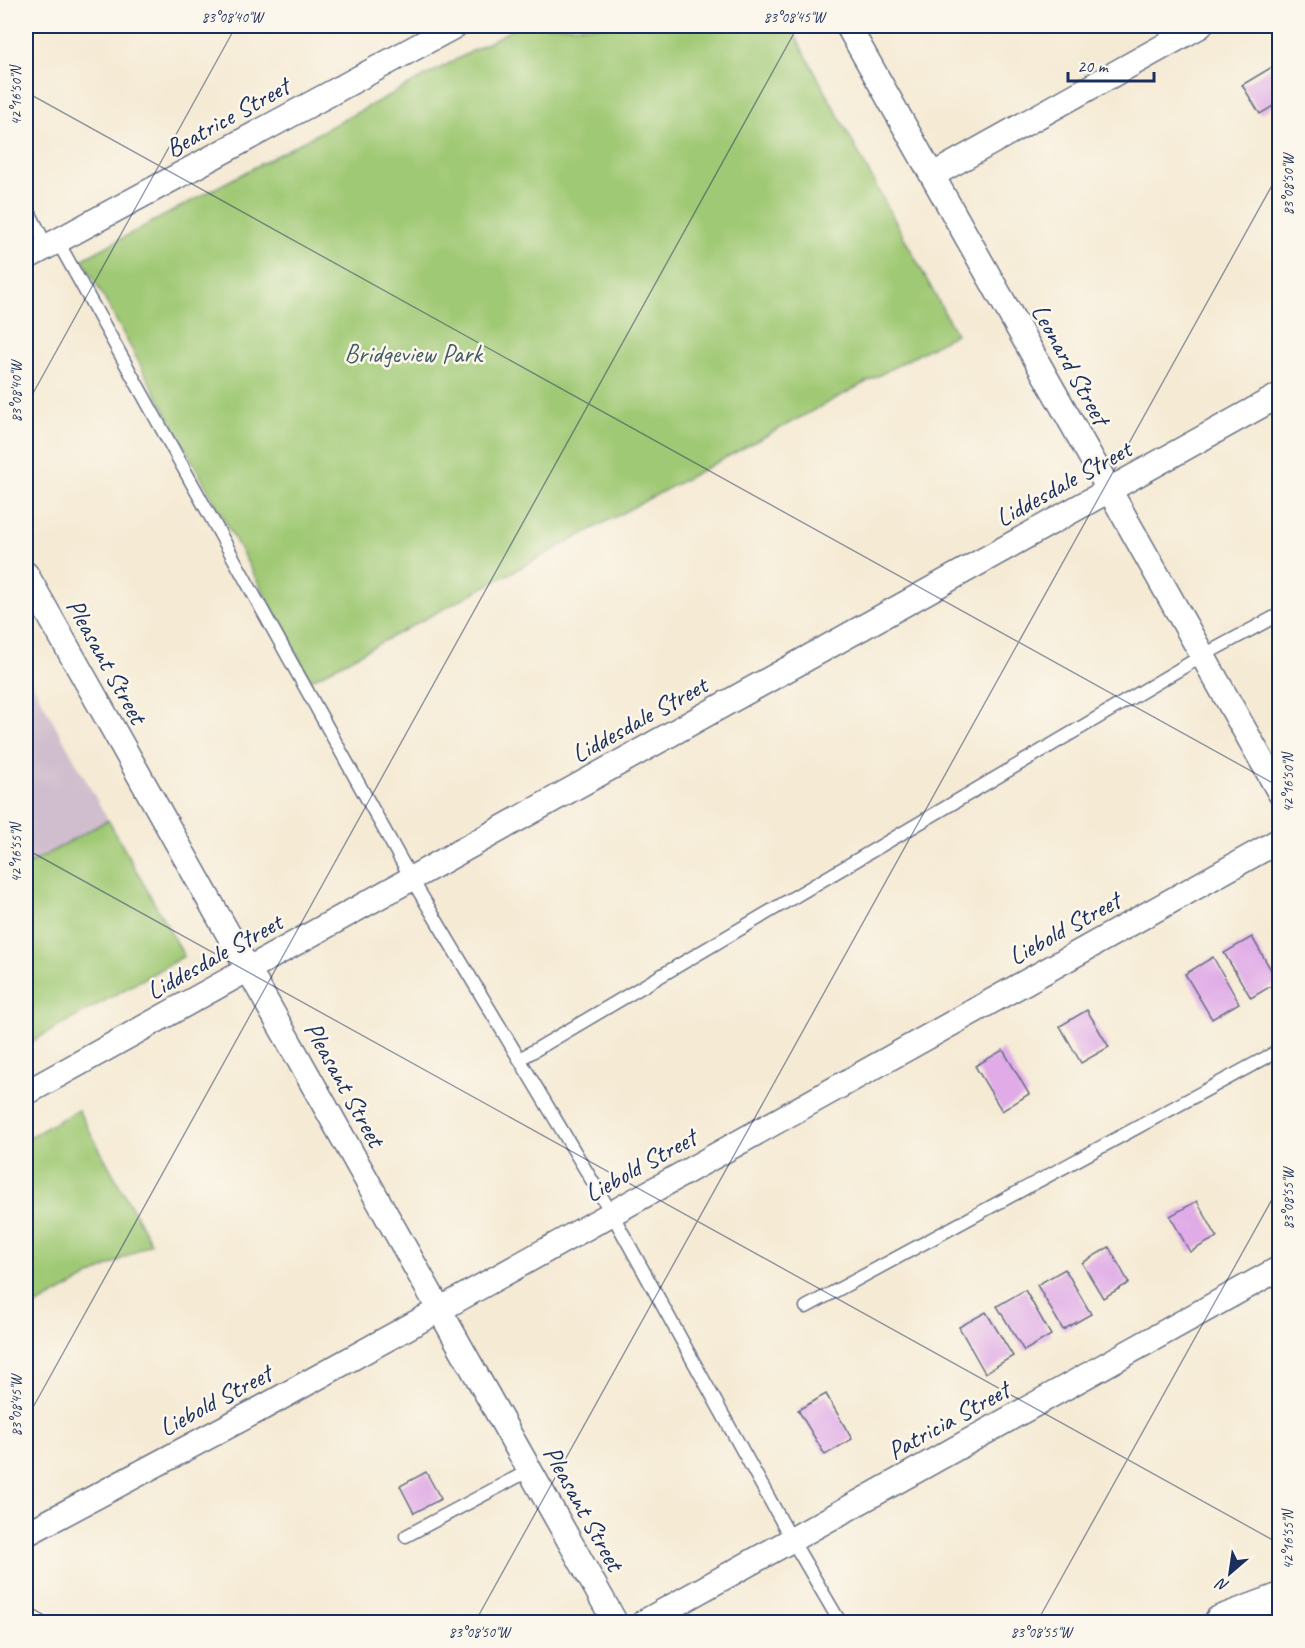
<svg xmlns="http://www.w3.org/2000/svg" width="1305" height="1648" font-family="Caveat,sans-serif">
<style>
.industrial{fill:#d0bdcd}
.green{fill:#a0c975;stroke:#5e7c6a;stroke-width:1.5}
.building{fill:#e0abe7}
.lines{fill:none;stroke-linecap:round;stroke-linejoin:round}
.lane-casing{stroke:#677087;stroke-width:15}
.street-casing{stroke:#677087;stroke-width:27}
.highway-casing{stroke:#677087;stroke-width:36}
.lane{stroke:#fff;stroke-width:12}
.street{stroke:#fff;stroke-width:24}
.highway{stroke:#fff;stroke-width:33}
.ticks{fill:none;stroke:#1b2f5e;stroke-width:1.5;stroke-opacity:0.45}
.labels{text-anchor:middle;stroke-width:5;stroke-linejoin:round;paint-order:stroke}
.street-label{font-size:26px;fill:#1b2f5e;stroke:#fbf7ec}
.park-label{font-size:26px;fill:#435d65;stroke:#fbf7ec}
.neatline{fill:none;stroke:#1b2f5e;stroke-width:2}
.ticks-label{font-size:15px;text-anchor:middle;fill:#1b2f5e}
</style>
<rect width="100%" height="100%" fill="#fbf7ec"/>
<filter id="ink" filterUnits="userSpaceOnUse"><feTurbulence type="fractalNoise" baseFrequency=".0167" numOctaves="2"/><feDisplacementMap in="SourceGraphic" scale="12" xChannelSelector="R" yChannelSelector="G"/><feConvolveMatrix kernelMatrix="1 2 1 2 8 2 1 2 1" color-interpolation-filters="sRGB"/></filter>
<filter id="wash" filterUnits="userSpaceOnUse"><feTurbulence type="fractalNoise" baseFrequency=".008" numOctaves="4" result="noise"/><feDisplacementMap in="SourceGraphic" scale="24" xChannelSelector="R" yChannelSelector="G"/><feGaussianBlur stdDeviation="1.35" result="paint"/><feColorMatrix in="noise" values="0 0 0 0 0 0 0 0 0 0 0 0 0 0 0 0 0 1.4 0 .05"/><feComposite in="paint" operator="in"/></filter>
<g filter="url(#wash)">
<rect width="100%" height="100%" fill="#f5ead4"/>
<path class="industrial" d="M26,672L108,820L26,866Z"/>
<path class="green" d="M519,26H790L956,334L311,680L83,259Z
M108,820L184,956L26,1045V866Z
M78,1110L151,1243L26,1311V1139Z"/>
<g id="blocks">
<path class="building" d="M1277,64L1280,69V102L1260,114L1242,85Z
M1252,937L1278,982L1251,998L1224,953Z
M1213,957L1239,1003L1212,1019L1185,974Z
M1087,1010L1109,1047L1081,1063L1060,1026Z
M1003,1050L1029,1094L1002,1111L975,1066Z
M1197,1201L1217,1237L1190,1252L1170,1216Z
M1109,1247L1129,1283L1103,1298L1082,1263Z
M1065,1269L1091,1314L1063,1330L1037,1285Z
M1025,1290L1051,1335L1024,1351L997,1306Z
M986,1312L1013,1356L985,1373L959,1327Z
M826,1394L852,1439L825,1455L798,1410Z
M426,1472L441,1499L414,1513L400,1486Z"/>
</g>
</g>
<g filter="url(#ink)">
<use href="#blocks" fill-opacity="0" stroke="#677087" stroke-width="1.5"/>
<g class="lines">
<g class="lane-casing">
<path id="lane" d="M26,206L47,247
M58,242L411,878L612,1214L792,1540L840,1622
M520,1059L1202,656L1280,614
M806,1307L1280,1050
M406,1536L530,1470"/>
</g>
<g class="street-casing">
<path id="street" d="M848,26L1280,793
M933,175L1200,26
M26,258L455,26
M26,574L615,1622
M26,1093L1280,395
M26,1534L262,1408L439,1310L1280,840
M644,1622L1280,1268"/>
</g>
<g class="highway-casing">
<path id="highway" d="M1221,1622L1280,1600"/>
</g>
<use href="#lane" class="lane"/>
<use href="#street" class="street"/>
<use href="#highway" class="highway"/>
</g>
</g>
<path class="ticks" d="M1271,26L1280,30M26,92L1280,787M26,406L236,26M26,849L1280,1544M26,1420L798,26M26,1605L56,1622M475,1622L1280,171M1037,1622L1280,1185"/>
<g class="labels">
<g class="street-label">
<text transform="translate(227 117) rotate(-29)" y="9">Beatrice Street</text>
<text transform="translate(1071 364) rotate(61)" y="9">Leonard Street</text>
<text transform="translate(1063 483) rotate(-29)" y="9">Liddesdale Street</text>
<text transform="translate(107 661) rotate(61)" y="9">Pleasant Street</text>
<text transform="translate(639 719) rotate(-29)" y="9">Liddesdale Street</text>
<text transform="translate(1064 928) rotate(-29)" y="9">Liebold Street</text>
<text transform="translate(214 956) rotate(-29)" y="9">Liddesdale Street</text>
<text transform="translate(345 1084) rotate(61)" y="9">Pleasant Street</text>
<text transform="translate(640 1165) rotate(-29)" y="9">Liebold Street</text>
<text transform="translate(215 1400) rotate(-28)" y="9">Liebold Street</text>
<text transform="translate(948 1420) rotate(-29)" y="9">Patricia Street</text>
<text transform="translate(584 1508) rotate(61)" y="9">Pleasant Street</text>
</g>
<g class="park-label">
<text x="413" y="362">Bridgeview Park</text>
</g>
</g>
<rect width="1305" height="1648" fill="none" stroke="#fbf7ec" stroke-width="66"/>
<g transform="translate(1230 1573) rotate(209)" stroke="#fbf7ec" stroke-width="4.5" paint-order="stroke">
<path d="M0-4.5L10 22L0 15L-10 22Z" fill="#1b2f5e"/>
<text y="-9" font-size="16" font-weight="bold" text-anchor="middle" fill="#1b2f5e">N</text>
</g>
<path d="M1068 72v9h86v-9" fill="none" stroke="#1b2f5e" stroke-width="3"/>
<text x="1077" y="72" font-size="18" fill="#1b2f5e" stroke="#fbf7ec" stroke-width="4.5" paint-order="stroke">20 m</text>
<rect x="33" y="33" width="1239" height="1582" class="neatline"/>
<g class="ticks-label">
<text x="232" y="22">83°08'40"W</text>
<text x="794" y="22">83°08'45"W</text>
<text transform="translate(16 96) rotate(-90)" y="5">42°16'50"N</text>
<text transform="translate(1288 185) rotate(-90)" y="5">83°08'50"W</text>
<text transform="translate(16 392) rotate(-90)" y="5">83°08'40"W</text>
<text transform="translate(1288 783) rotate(-90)" y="5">42°16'50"N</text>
<text transform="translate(16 853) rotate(-90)" y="5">42°16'55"N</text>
<text transform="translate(1288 1199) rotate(-90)" y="5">83°08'55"W</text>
<text transform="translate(16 1406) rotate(-90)" y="5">83°08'45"W</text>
<text transform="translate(1288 1540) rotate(-90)" y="5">42°16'55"N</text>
<text x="479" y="1637">83°08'50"W</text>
<text x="1041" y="1637">83°08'55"W</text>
</g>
</svg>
